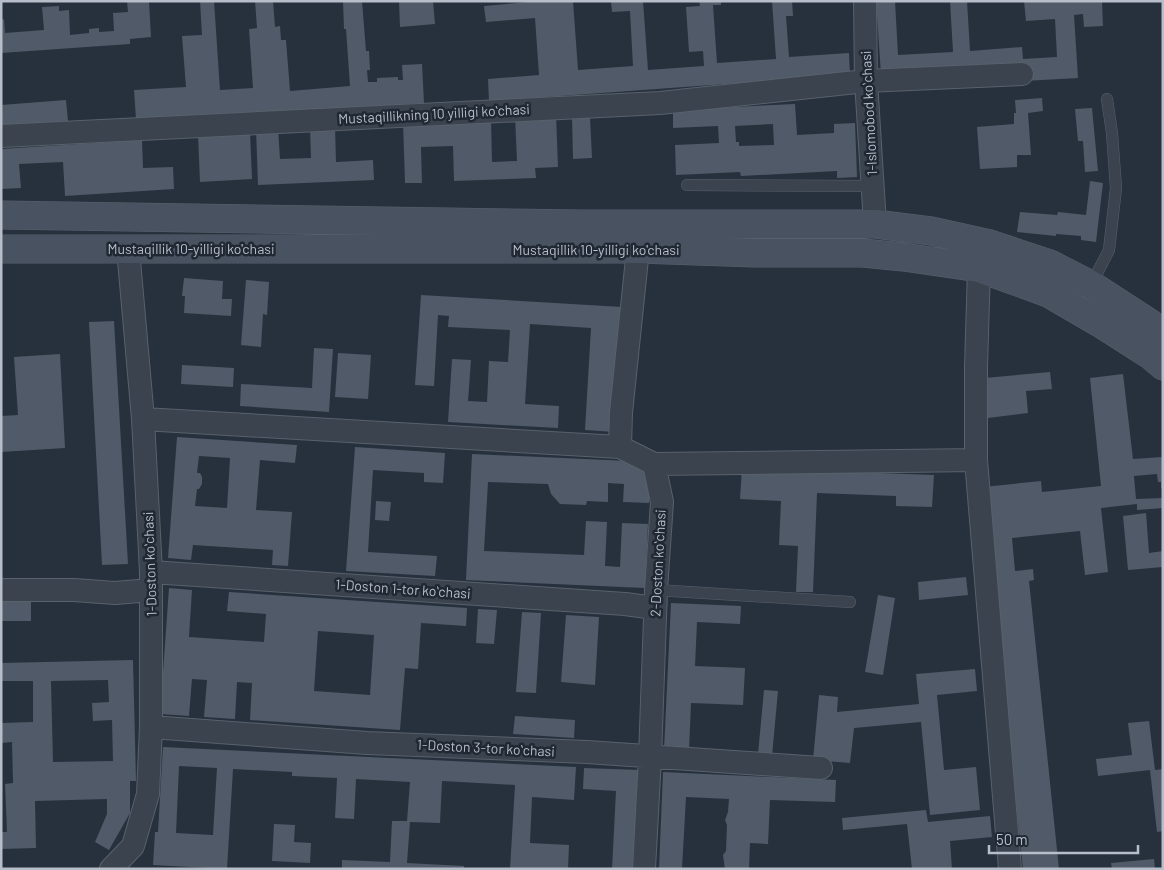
<svg xmlns="http://www.w3.org/2000/svg" width="1164" height="870" font-family="Barlow,sans-serif">
<style>
.building{fill:#505a68;fill-rule:evenodd}
.lines{fill:none;stroke-linecap:round;stroke-linejoin:round}
.lane-casing{stroke:#58616c;stroke-width:12}
.street-casing{stroke:#58616c;stroke-width:24}
.secondary-casing{stroke:#58616c;stroke-width:29}
.lane{stroke:#3a434e;stroke-width:11}
.street{stroke:#3a434e;stroke-width:22}
.secondary{stroke:#495261;stroke-width:28}
.labels{text-anchor:middle;stroke-width:5;stroke-linejoin:round;paint-order:stroke}
.street-label{font-size:14px;fill:#b7bec9;stroke:#1f2833}
</style>
<rect width="100%" height="100%" fill="#27313e"/>
<path class="building" d="M127,1H149L151,37L130,39V44L1,53V20L4,19L5,33L44,30L42,7L59,6V11L69,10L70,35L89,33V29L99,28V32L114,31L113,13L128,12Z
M200,1H214L220,90L253,88L249,29L257,28L255,1H273L275,27L280,26L281,40H286L290,91L350,86L346,29H344L343,1H362L366,51H369L370,70H367L368,82H377V78L398,77V80H403L402,65L422,64L424,103L275,113L208,117V114L136,119L134,90L186,87L182,36L202,35Z
M399,1H433L435,24L400,27Z
M540,1H573L578,70L633,66L630,11L612,12L611,1H643L648,70L704,66L703,51L689,52L686,7L700,6L699,1H721V5H713L717,63L776,59L772,1H792L793,16H786L789,57L849,53L850,75L489,101L488,79L539,75L535,18L486,22L484,6Z
M876,1H895L898,55L953,52L950,1H967L970,51L1022,47L1023,59L1057,57L1055,19L1026,21L1024,1H1102L1103,26L1084,27L1083,14L1074,15L1078,78L1024,81L881,74Z
M1042,98L1043,111L1028,113L1031,155H1017V167L980,169L977,127L1014,124V113H1016L1015,100Z
M66,100L68,121L1,126V105Z
M795,104L797,135L834,133V124L855,123L857,177L837,178V171L741,176L740,172L676,175L675,145L719,143L718,126L673,128V110ZM773,124L774,145L739,146V142H736L735,126Z
M1092,108L1098,171L1085,172L1083,141H1078L1075,109Z
M556,115L558,167L535,168L536,178L454,181L453,146L421,147L422,183H405L403,121L491,118L492,162L517,161L515,116Z
M572,117H590L592,158L573,159Z
M335,126L336,162L373,160L374,180L258,185L256,129L278,128L280,159L311,158L310,127Z
M250,132L252,179L200,182L198,135Z
M142,140L143,168L173,167L174,189L65,196L63,162L19,164L21,188L1,189V149Z
M1090,181L1103,183L1096,242L1081,240V236L1056,234V236L1017,232L1020,212L1057,215L1058,212L1086,215Z
M184,278L223,281L222,299H232L231,316L184,313L185,296H182Z
M246,280L269,282L267,315L263,314L261,347L241,345Z
M421,295L622,307L615,432L585,430L591,328L530,324L525,404L559,406L558,428L448,422L452,359L471,360L468,401L487,402L489,361L508,362L510,330L448,327L449,316L438,315L434,386L415,385Z
M114,321L128,564L102,565L89,322Z
M314,348L333,349L329,412L240,406L241,384L312,388Z
M338,353L371,355L368,399L335,397Z
M60,354L65,448L1,452V416L18,415L14,357Z
M182,365L234,368L233,387L181,384Z
M1050,372L1052,389L1026,391L1028,413L988,418L984,378Z
M1123,374L1133,459L1163,457V488H1161V482H1158L1157,474L1134,476L1136,499L1163,498V508L1137,510V504L1101,508L1108,572L1085,575L1080,531L1012,538L1015,571L1033,569L1034,580L1029,581L1059,869H1023L983,487L1041,481L1042,492L1101,486L1090,378Z
M177,437L297,445L295,463L260,460L256,510L292,512L288,566L272,565L273,550L193,545L191,560L168,558ZM199,456L230,458L227,508L195,506L197,489H199L202,484V477L200,473H197Z
M355,447L445,453L443,483L424,482V473L373,470L368,552L437,556L435,576L346,571Z
M472,454L651,462L649,503L623,502L624,484L608,483V502L587,501L586,505L560,504L551,494L548,484L488,482L484,551L584,555L586,521L607,522L605,566L620,567L622,523L648,524L645,588L466,580Z
M742,468L934,475L932,507L896,506V496L817,493L813,592H796L798,546L779,545L781,501L740,499Z
M376,501L391,502L389,521L375,520Z
M1146,513L1149,553L1163,551V567L1128,570L1123,516Z
M966,577L968,595L919,600L918,582Z
M169,588L192,590L189,637L264,642L266,614L227,611L229,592L467,608L466,626L421,623L418,669L405,668L400,730L250,720L252,683L237,682L235,719L204,717L207,680L192,679L189,716L160,714ZM318,631L374,635L370,695L314,691Z
M878,595L895,598L883,675L865,672Z
M31,599V621H1V600Z
M671,603L741,606L740,624L697,622L695,666L745,668L743,705L691,703L689,751L664,750Z
M478,609L497,610L494,644L476,643Z
M522,612L541,613L536,693L516,692Z
M566,615L599,617L595,685L561,682Z
M133,660L136,781H130V813L109,850L95,842L107,814V799L35,801L36,848L1,849V832H7L5,784L13,783L12,742L1,743V723L33,722V681H1V663ZM108,680L109,702L92,703L93,721L112,720L113,761L53,762L51,681Z
M975,669L977,691L937,695L944,770L976,767L980,810L930,815L921,722L854,728L850,763L813,760L819,695L838,697L837,712L919,704L916,674Z
M764,690L778,691L772,756L758,754Z
M515,716L575,720L574,738L513,734Z
M1149,721L1155,770L1163,769V831L1157,832L1150,770L1098,776L1096,759L1132,755L1128,723Z
M163,747L576,767L574,800L532,797L530,843L569,845L568,869H510L515,785L442,781L440,823L410,822L407,863L464,866V869H342V860L390,862L392,821H407L410,782L356,779L354,819L335,818L337,778L292,776V772L233,769L227,869L153,865L155,832H158ZM179,766L217,768L213,835L176,833Z
M584,768L640,770L634,869H612L616,791L583,789Z
M663,772L836,780L835,802L770,800L768,844L750,843L749,869H725L723,855L726,851L727,825L725,820L728,812L729,799L686,797L682,869H659Z
M926,810L928,822L990,816L992,837L950,841L952,869H912L907,824L843,830L842,818Z
M274,824L295,825L294,842L311,843L310,863L272,861Z
M1154,859L1155,869H1112L1111,863Z"/>
<g class="lines">
<g class="lane-casing">
<path id="lane" d="M687,185L873,186
M1091,285L1109,250L1116,188L1112,133L1107,99
M656,590L850,602"/>
</g>
<g class="street-casing">
<path id="street" d="M865,1L866,81L875,224
M1,136L660,103L866,81L1022,74
M638,249L621,413L620,447L654,464L662,502L656,590L650,757L644,869
M979,268L976,367V460L1010,869
M143,419L620,447
M654,464L976,460
M151,572L625,604L655,608
M1,590H74L115,593L151,590
M151,727L367,743L587,752L821,768
M111,869L133,846L148,794L151,727V572L143,419L128,249"/>
</g>
<g class="secondary-casing">
<path id="secondary" d="M1,215L580,224H875L931,231L990,244L1050,264L1091,285L1151,324L1163,336
M1,249H638L755,253H863L903,257L979,268L1048,293L1103,325L1150,355L1163,366"/>
</g>
<use href="#lane" class="lane"/>
<use href="#street" class="street"/>
<use href="#secondary" class="secondary"/>
</g>
<g class="labels">
<g class="street-label">
<text transform="translate(869 113) rotate(-93)" y="5">1-Islomobod koʻchasi</text>
<text transform="translate(434 114) rotate(-3)" y="5">Mustaqillikning 10 yilligi koʻchasi</text>
<text x="191" y="254">Mustaqillik 10-yilligi ko'chasi</text>
<text x="596" y="255">Mustaqillik 10-yilligi ko'chasi</text>
<text transform="translate(658 563) rotate(-87)" y="5">2-Doston koʻchasi</text>
<text transform="translate(150 564) rotate(-92)" y="5">1-Doston koʻchasi</text>
<text transform="translate(403 589) rotate(4)" y="5">1-Doston 1-tor koʻchasi</text>
<text transform="translate(486 748) rotate(3)" y="5">1-Doston 3-tor koʻchasi</text>
</g>
</g>
<rect width="1164" height="870" fill="none" stroke="#b7bec9" stroke-width="5"/>
<path d="M989 845v8h149v-8" fill="none" stroke="#b7bec9" stroke-width="2.5"/>
<text x="996" y="845" font-size="15" fill="#b7bec9" stroke="#1f2833" stroke-width="4" paint-order="stroke">50 m</text>
</svg>
